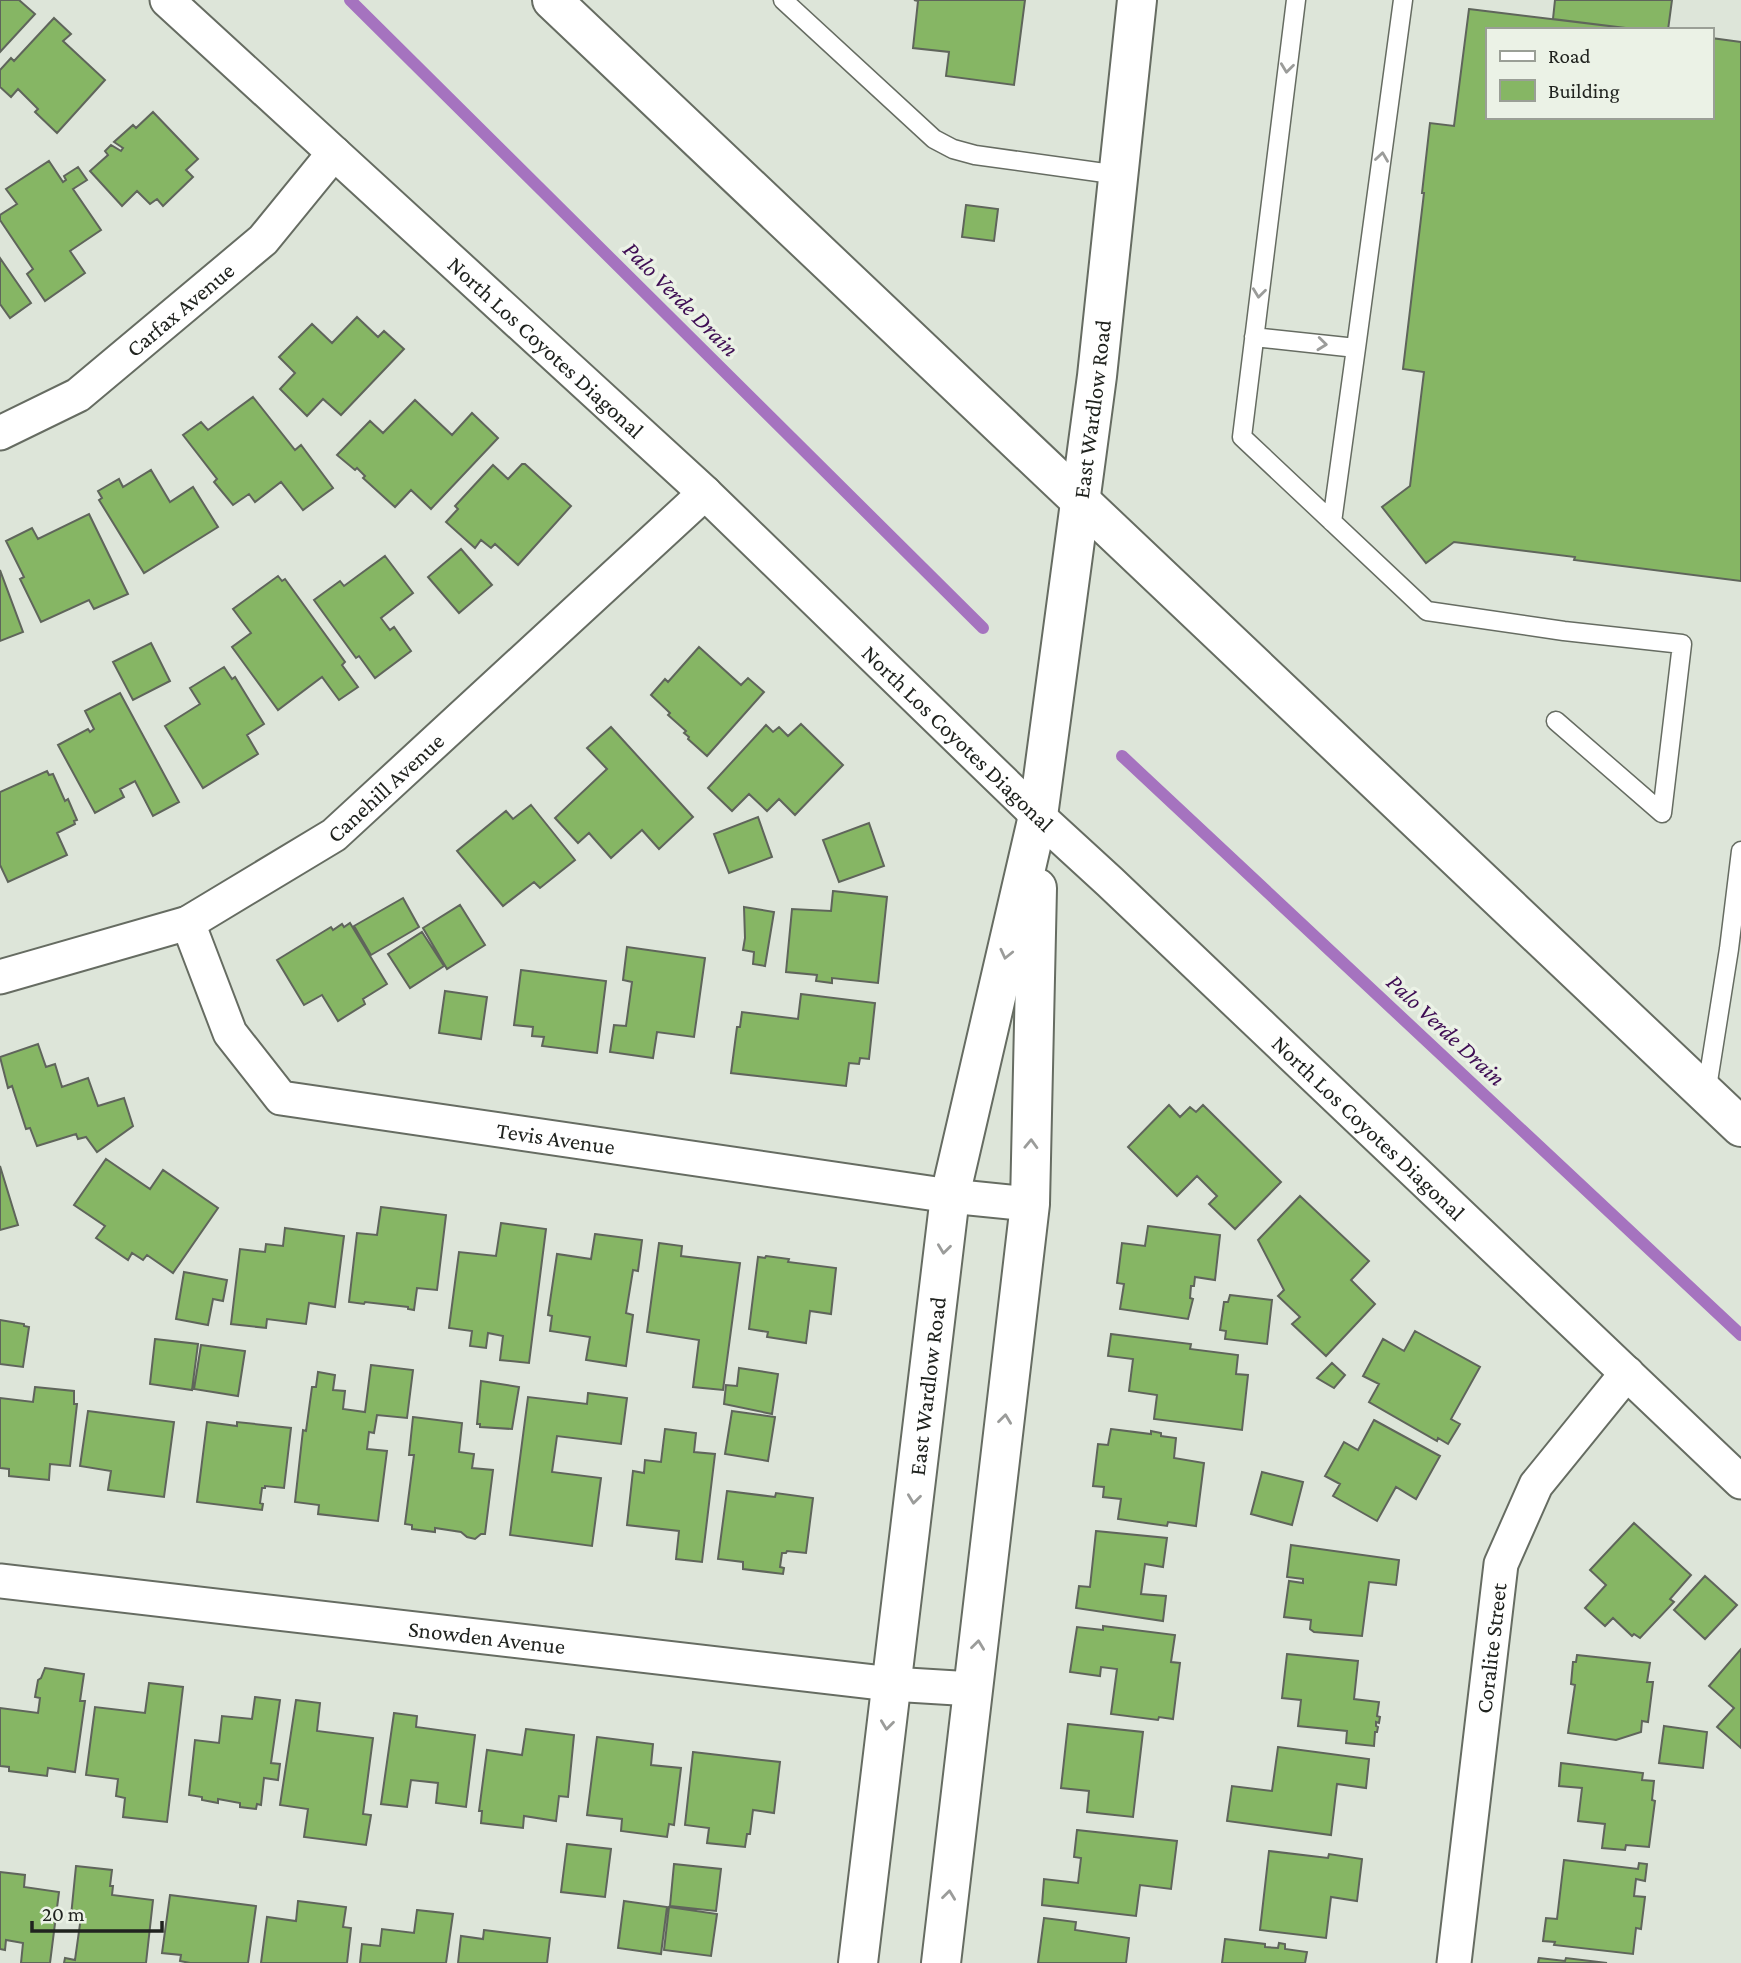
<svg xmlns="http://www.w3.org/2000/svg" width="1741" height="1963" viewBox="0 0 1741 1963" font-family="'Crimson Pro',serif">
	<style>
		.lines { fill: none; stroke-linecap: round; stroke-linejoin: round }
		.stream { stroke: #a573bf; stroke-width: 12 }
		.building { fill: #86b664; stroke: #5f655b; stroke-width: 2 }
		.lane-casing { stroke: #666c62; stroke-width: 21 }
		.street-casing { stroke: #666c62; stroke-width: 37 }
		.secondary-casing { stroke: #666c62; stroke-width: 42 }
		.lane { stroke: #fff; stroke-width: 18 }
		.street { stroke: #fff; stroke-width: 33 }
		.secondary { stroke: #fff; stroke-width: 38 }
		.oneway { stroke: #9b9c9a }
		.labels { text-anchor: middle; stroke-width: 7; stroke-linejoin: round; paint-order: stroke }
		.street-label { font-size: 23px; fill: #20231f; stroke: #ebf2e6 }
		.water-label { font-size: 24px; font-style: italic; fill: #3e0c53; stroke: #ebf2e6 }
	</style>
	<rect width="100%" height="100%" fill="#dde5d9"/>
	<g class="lines">
		<!-- stream -->
		<path class="stream" d="M350,0L983,628
			M1122,756L1741,1335"/>
	</g>
	<!-- building -->
	<path class="building" d="M0,0H19L35,14L0,52Z
		M914,0H1025L1014,85L946,76L949,52L913,48L918,1Z
		M1555,0H1672L1668,30H1642L1553,19Z
		M1469,9L1642,30H1487V117H1711V38L1741,42V581L1574,560L1575,557L1454,542L1426,563L1382,507L1410,486L1424,372L1403,369L1424,193H1422L1430,123L1454,126Z
		M54,18L71,34L63,41L105,80L57,133L35,112L38,109L18,89L11,97L0,87V70L11,58L14,61Z
		M153,112L198,159L186,170L193,177L163,206L157,199L150,204L137,191L122,206L90,171L108,155L105,151L111,145L121,151L123,148L114,142L133,125L136,128Z
		M49,161L63,182L66,180L64,176L78,167L87,180L73,189L101,230L70,251L85,273L45,301L27,274L33,269L0,220V215L17,204L6,189Z
		M966,205L998,209L994,241L962,237Z
		M0,258L31,303L10,318L0,304Z
		M357,317L378,337L384,331L404,349L341,415L323,399L307,416L280,389L295,373L279,357L312,324L332,343Z
		M253,397L295,450L301,445L333,488L303,510L281,482L255,502L249,494L233,505L214,482L217,479L183,435L201,422L208,430Z
		M415,400L452,435L472,413L498,438L431,509L411,490L395,507L363,478L365,476L357,468L355,470L337,455L370,421L383,433Z
		M522,464H525L571,506L518,565L495,544L491,548L481,540L475,548L446,522L458,509L455,506L493,465L508,479Z
		M151,470L170,502L193,487L218,527L144,573L99,500L102,498L98,491L119,479L123,487Z
		M89,514L128,594L94,609L89,600L41,622L20,579L24,577L6,541L32,528L38,539Z
		M461,549L492,585L459,613L428,577Z
		M385,556L413,593L381,618L390,630L394,627L411,651L375,678L359,656L356,658L314,600L340,581L344,586Z
		M0,570L23,632L0,641Z
		M278,576L282,581L285,579L345,662L342,665L358,687L339,700L322,677L278,710L232,647L251,633L233,609Z
		M151,643L170,681L133,700L113,662Z
		M699,647L741,685L748,678L764,692L707,756L688,739L689,737L684,733L686,731L668,715L670,713L651,695L665,679L668,682Z
		M224,667L232,679L235,677L264,724L247,735L258,754L203,788L165,726L200,704L190,688Z
		M120,693L179,802L153,816L135,781L120,789L124,797L95,813L58,745L88,729L90,732L94,729L85,711Z
		M801,724L843,765L795,815L779,799L767,811L749,794L732,811L708,788L766,725L773,732L779,727L788,736Z
		M611,727L693,817L659,849L642,830L611,858L589,833L578,843L555,818L607,769L587,748Z
		M47,771L49,775L53,774L65,801L68,799L77,820L74,821L75,824L57,833L67,855L8,882L0,865V792Z
		M531,805L575,860L540,888L534,882L503,906L457,851L506,811L513,819Z
		M758,817L772,857L729,873L714,834Z
		M869,823L884,866L839,882L823,840Z
		M833,891L887,897L878,983L832,978V983L816,981L817,975L786,972L792,909L831,911Z
		M403,898L419,927L371,955L354,926Z
		M460,905L485,945L447,969L423,928Z
		M744,907L774,912L765,966L753,964L754,952L743,950L745,938Z
		M350,923L387,984L363,999L365,1004L338,1021L322,995L304,1005L277,960L331,927L333,930L342,924L344,927Z
		M422,932L444,966L410,988L388,954Z
		M627,947L705,958L694,1037L657,1032L653,1058L610,1052L614,1025L626,1026L632,982L623,980Z
		M521,970L606,981L597,1053L542,1046L544,1037L532,1036L533,1027L514,1025Z
		M445,991L487,997L481,1039L439,1033Z
		M801,994L875,1003L869,1059L860,1058L859,1064L849,1063L846,1086L731,1073L737,1027H740L742,1012L798,1019Z
		M38,1044L46,1067L55,1064L62,1087L88,1078L98,1106L124,1098L133,1126L97,1152L86,1137L78,1139L76,1134L37,1146L30,1128L26,1129L12,1086L8,1088L0,1057Z
		M1169,1105L1180,1117L1190,1107L1196,1112L1203,1105L1281,1182L1235,1229L1209,1204L1217,1196L1197,1176L1177,1196L1128,1147Z
		M106,1159L150,1189L163,1170L218,1208L173,1273L147,1255L143,1260L132,1253L128,1260L96,1238L105,1226L74,1205Z
		M0,1166L18,1225L0,1230Z
		M1300,1196L1369,1261L1351,1280L1375,1304L1326,1356L1292,1324L1300,1317L1278,1296L1284,1290L1258,1240Z
		M381,1207L446,1215L437,1290L417,1288L414,1310L408,1309V1307L365,1302L364,1304L349,1302L357,1233L377,1235Z
		M501,1223L546,1229L529,1363L500,1360L503,1336L488,1333L486,1348L470,1346L472,1331L449,1328L459,1252L496,1256Z
		M1148,1226L1220,1235L1215,1280L1195,1277L1194,1286H1191L1190,1298L1193,1299L1188,1319L1120,1309L1124,1284L1117,1283L1122,1243L1145,1246Z
		M285,1228L344,1236L335,1307L309,1303L306,1324L267,1319L266,1328L231,1324L240,1249L265,1252L266,1244L283,1246Z
		M595,1234L642,1240L638,1271L633,1270L626,1313L633,1315L626,1366L586,1360L590,1337L550,1331L552,1316L548,1315L557,1254L591,1259Z
		M659,1243L682,1246L681,1256L740,1263L723,1390L693,1387L699,1340L647,1332Z
		M766,1256L789,1259L788,1262L836,1268L831,1314L810,1311L806,1343L767,1337L768,1332L749,1329L758,1257L765,1258Z
		M184,1272L227,1280L223,1301L213,1299L208,1325L176,1319Z
		M1230,1295L1272,1300L1267,1344L1225,1339L1226,1331L1220,1330L1224,1302H1228Z
		M0,1320L24,1324V1326L29,1327L23,1367L0,1364Z
		M1415,1331L1480,1367L1451,1419L1460,1424L1448,1444L1438,1438L1437,1441L1369,1402L1379,1384L1363,1376L1383,1339L1404,1351Z
		M1111,1334L1191,1344L1190,1349L1238,1355L1236,1374L1248,1375L1242,1430L1154,1419L1157,1395L1129,1391L1133,1359L1108,1356Z
		M155,1339L198,1344L192,1390L150,1384Z
		M201,1345L245,1351L238,1396L194,1389Z
		M1332,1363L1345,1375L1334,1388L1317,1378Z
		M371,1365L413,1370L407,1418L377,1415L374,1433L369,1432L367,1449L387,1451L378,1521L318,1514L319,1505L295,1502L303,1430L306,1431L312,1387H316L318,1372L335,1375L333,1390L345,1391L343,1409L365,1412Z
		M739,1368L778,1374L772,1414L724,1404L726,1385L737,1386Z
		M481,1381L519,1387L512,1429L480,1427V1424H477Z
		M35,1387L74,1391V1404H77L70,1466L50,1464L49,1480L9,1476V1469L0,1468V1398L33,1402Z
		M588,1393L627,1398L621,1444L557,1436L552,1472L601,1478L592,1546L510,1535L528,1397L587,1404Z
		M88,1411L174,1422L164,1497L108,1490L111,1471L80,1466Z
		M732,1411L775,1417L768,1461L725,1454Z
		M413,1417L462,1423L459,1452L474,1454L472,1468L493,1470L485,1534H481L475,1539L467,1537L461,1532L435,1528V1532L412,1529V1525L405,1524L414,1455H409Z
		M1374,1420L1440,1456L1416,1499L1396,1487L1377,1521L1333,1496L1340,1484L1325,1476L1344,1442L1358,1450Z
		M207,1422L237,1426V1422L291,1428L284,1488L265,1486V1488H262L260,1503L263,1504L262,1510L197,1502Z
		M665,1429L696,1433L694,1452L715,1454L702,1562L676,1559L679,1531L627,1525L633,1471L644,1473L645,1460L661,1462Z
		M1111,1429L1151,1434V1431L1161,1433V1436L1176,1438L1174,1458L1204,1463L1196,1526L1168,1522L1167,1526L1118,1519L1121,1499L1103,1497L1104,1487L1093,1486L1098,1444L1108,1445Z
		M1262,1472L1303,1482L1292,1525L1251,1514Z
		M727,1491L775,1497L776,1493L813,1498L806,1553L787,1551L786,1553H782L780,1567L784,1568L783,1574L743,1569V1562L718,1559Z
		M1634,1523L1691,1575L1670,1599L1674,1602L1640,1638L1634,1634L1632,1636L1613,1618L1605,1626L1585,1608L1606,1585L1590,1570Z
		M1096,1531L1167,1538L1163,1567L1145,1564L1141,1594L1166,1596L1163,1621L1076,1608L1079,1586L1090,1587Z
		M1291,1545L1399,1560L1396,1585L1369,1582L1362,1636L1314,1632L1310,1629L1311,1620L1284,1617L1289,1581L1303,1583V1579L1287,1577Z
		M1705,1576L1737,1605L1705,1639L1674,1610Z
		M1103,1626L1175,1635L1171,1662L1180,1663L1173,1719L1159,1717L1158,1720L1111,1714L1117,1669L1101,1667L1100,1676L1070,1672L1077,1627L1103,1630Z
		M1741,1649V1748L1717,1727L1734,1708L1709,1686Z
		M1287,1654L1358,1661L1354,1699L1379,1702L1377,1716L1380,1717L1379,1723L1376,1722V1726L1378,1727L1377,1732H1375L1374,1746L1346,1743L1347,1731L1298,1726L1301,1700L1282,1698Z
		M1577,1655L1650,1663L1647,1682H1653L1648,1722L1642,1721L1641,1732L1616,1740L1568,1733L1575,1685L1571,1684L1573,1662H1576Z
		M45,1668L84,1674L80,1701H85L75,1772L48,1768L47,1776L9,1771V1767L0,1766V1708L38,1713L40,1698L35,1697L38,1680L41,1678Z
		M149,1683L183,1687L167,1822L123,1817L125,1798L116,1796L118,1779L86,1775L95,1707L145,1713Z
		M255,1697L280,1700L271,1763L280,1764L278,1780L264,1778L261,1805L257,1804L256,1809L240,1807V1803L218,1799V1803L202,1800V1797L189,1795L195,1740L219,1743L222,1716L252,1719Z
		M296,1700L320,1703L317,1731L373,1738L363,1814L371,1815L366,1845L304,1837L308,1809L280,1805Z
		M394,1713L417,1716L416,1727L475,1735L466,1807L436,1803L438,1783L411,1780L407,1807L381,1804Z
		M1068,1724L1143,1732L1133,1817L1087,1812L1089,1791L1061,1788Z
		M1664,1726L1707,1732L1703,1768L1659,1763Z
		M526,1729L574,1735L568,1797L559,1796L556,1821L524,1816L523,1828L481,1823L482,1811H479L487,1750L522,1755Z
		M597,1737L653,1744L651,1765L681,1768L674,1825L669,1824L667,1837L621,1831L622,1819L587,1815Z
		M1278,1747L1369,1759L1366,1788L1337,1784L1331,1835L1227,1821L1232,1786L1272,1791Z
		M693,1752L780,1762L774,1813L753,1810L750,1834H747L745,1847L707,1843L709,1828L685,1825Z
		M1561,1763L1643,1773L1642,1780L1654,1781L1652,1800L1655,1801L1649,1847L1626,1845L1625,1850L1602,1848L1605,1824L1578,1821L1582,1788L1559,1786Z
		M1077,1830L1177,1841L1171,1889L1140,1885L1136,1916L1042,1905L1044,1879L1078,1883L1081,1858L1074,1857Z
		M567,1844L611,1849L605,1897L561,1892Z
		M1269,1851L1328,1858L1329,1854L1362,1859L1357,1901L1331,1897L1326,1938L1260,1930Z
		M1564,1860L1638,1869L1639,1863L1647,1864L1645,1881L1636,1879L1634,1896L1645,1897L1641,1929L1636,1928L1633,1954L1554,1945L1555,1942L1543,1941L1546,1918L1557,1919Z
		M674,1864L721,1869L716,1911L670,1906Z
		M76,1866L112,1870L110,1886H113L112,1895L153,1900L146,1963H64L65,1958L75,1960L81,1917L71,1916Z
		M0,1872L25,1875L24,1887L59,1892L50,1963H21L23,1943L6,1940L5,1950L0,1949Z
		M170,1895L256,1906L248,1963H190L180,1961L181,1955L162,1953Z
		M298,1901L346,1907L343,1927L351,1928L347,1963H261L267,1917L296,1921Z
		M624,1901L667,1907L661,1954L618,1948Z
		M669,1907L717,1914L711,1956L664,1950Z
		M417,1910L453,1914L446,1963H360L362,1944L380,1946L382,1929L414,1933Z
		M1044,1918L1076,1922L1075,1930L1129,1938L1126,1963H1038Z
		M484,1930L550,1938L547,1963H458L461,1936L483,1939Z
		M1225,1939L1265,1944V1947L1278,1948L1279,1943L1285,1944V1949L1307,1952L1305,1963H1222Z
		M1539,1958L1565,1961L1566,1958L1607,1963H1538Z"/>
	<g class="lines">
		<defs>
			<path id="lane" d="M783,0L934,139L953,149L975,155L1119,175
				M1296,0L1242,437L1427,611L1564,631L1682,644L1662,813
				M1254,337L1356,348L1403,0
				M1332,522L1356,348
				M1556,721L1662,813
				M1706,1094L1729,949L1741,851"/>
			<g id="street">
				<path id="s1" d="M167,0L705,493L1038,816L1110,882L1741,1482"/>
				<path id="s2" d="M0,433L78,395L263,240L334,153"/>
				<path id="s3" d="M188,923L230,1033L281,1098L950,1196L1030,1204"/>
				<path id="s4" d="M0,977L188,923L334,835L705,493"/>
				<path id="s5" d="M0,1581L891,1684L973,1689"/>
				<path id="s6" d="M1454,1963L1501,1564L1536,1485L1627,1373"/>
			</g>
			<g id="secondary">
				<path d="M552,0L1741,1127"/>
				<path id="s7" d="M858,1963L950,1196L1038,816L1097,376L1137,0"/>
				<path d="M941,1963L1030,1204L1037,888"/>
			</g>
		</defs>
		<!-- lane casing -->
		<use href="#lane" class="lane-casing"/>
		<!-- street casing -->
		<use href="#street" class="street-casing"/>
		<!-- secondary casing -->
		<use href="#secondary" class="secondary-casing"/>
		<!-- lane -->
		<use href="#lane" class="lane"/>
		<!-- street -->
		<use href="#street" class="street"/>
		<!-- secondary -->
		<use href="#secondary" class="secondary"/>
	</g>
	<!-- one-way arrows -->
	<defs><path id="oneway-chevron" d="M-2-3.5L2.5 0L-2 3.5" fill="none" stroke-width="1.6" stroke-linecap="round" stroke-linejoin="round" transform="scale(1.75)"/></defs>
	<g class="oneway">
		<use href="#oneway-chevron" transform="translate(1287 68) rotate(97)"/>
		<use href="#oneway-chevron" transform="translate(1382 157) rotate(-82)"/>
		<use href="#oneway-chevron" transform="translate(1259 293) rotate(97)"/>
		<use href="#oneway-chevron" transform="translate(1322 344) rotate(6)"/>
		<use href="#oneway-chevron" transform="translate(1006 954) rotate(103)"/>
		<use href="#oneway-chevron" transform="translate(1031 1144) rotate(-88)"/>
		<use href="#oneway-chevron" transform="translate(944 1249) rotate(97)"/>
		<use href="#oneway-chevron" transform="translate(1005 1419) rotate(-83)"/>
		<use href="#oneway-chevron" transform="translate(914 1499) rotate(97)"/>
		<use href="#oneway-chevron" transform="translate(978 1645) rotate(-83)"/>
		<use href="#oneway-chevron" transform="translate(887 1725) rotate(97)"/>
		<use href="#oneway-chevron" transform="translate(949 1895) rotate(-83)"/>
	</g>
	<g class="labels">
		<!-- street labels -->
		<g class="street-label">
			<text dy="8" stroke="none"><textPath href="#s2" startOffset="220">Carfax Avenue</textPath></text>
			<text dy="8" stroke="none"><textPath href="#s1" startOffset="514">North Los Coyotes Diagonal</textPath></text>
			<text dy="8" stroke="none"><textPath href="#s7" startOffset="1573">East Wardlow Road</textPath></text>
			<text dy="8" stroke="none"><textPath href="#s1" startOffset="1082">North Los Coyotes Diagonal</textPath></text>
			<text dy="8" stroke="none"><textPath href="#s4" startOffset="436">Canehill Avenue</textPath></text>
			<text dy="8" stroke="none"><textPath href="#s1" startOffset="1648">North Los Coyotes Diagonal</textPath></text>
			<text dy="8" stroke="none"><textPath href="#s3" startOffset="478">Tevis Avenue</textPath></text>
			<text dy="8" stroke="none"><textPath href="#s7" startOffset="581">East Wardlow Road</textPath></text>
			<text dy="8" stroke="none"><textPath href="#s5" startOffset="490">Snowden Avenue</textPath></text>
			<text dy="8" stroke="none"><textPath href="#s6" startOffset="317">Coralite Street</textPath></text>
		</g>
		<!-- water labels -->
		<g class="water-label">
			<text transform="translate(681 299) rotate(45)" y="8">Palo Verde Drain</text>
			<text transform="translate(1446 1030) rotate(43)" y="8">Palo Verde Drain</text>
		</g>
	</g>
	<!-- legend -->
	<rect x="1486" y="28" width="228" height="91" fill="#ebf2e6" stroke="#9a9f96" stroke-width="2"/>
	<rect x="1500" y="51" width="35" height="10" fill="#ffffff" stroke="#9a9f96" stroke-width="2"/>
	<text x="1548" y="63" font-size="21" fill="#20231f">Road</text>
	<rect x="1500" y="80" width="35" height="21" fill="#86b664" stroke="#9a9f96" stroke-width="2"/>
	<text x="1548" y="98" font-size="21" fill="#20231f">Building</text>
	<!-- scale -->
	<path d="M32 1921v10h130v-10" fill="none" stroke="#20231f" stroke-width="3.5"/>
	<text x="42" y="1921" font-size="21" fill="#20231f" stroke="#ebf2e6" stroke-width="5" paint-order="stroke">20 m</text>
</svg>
